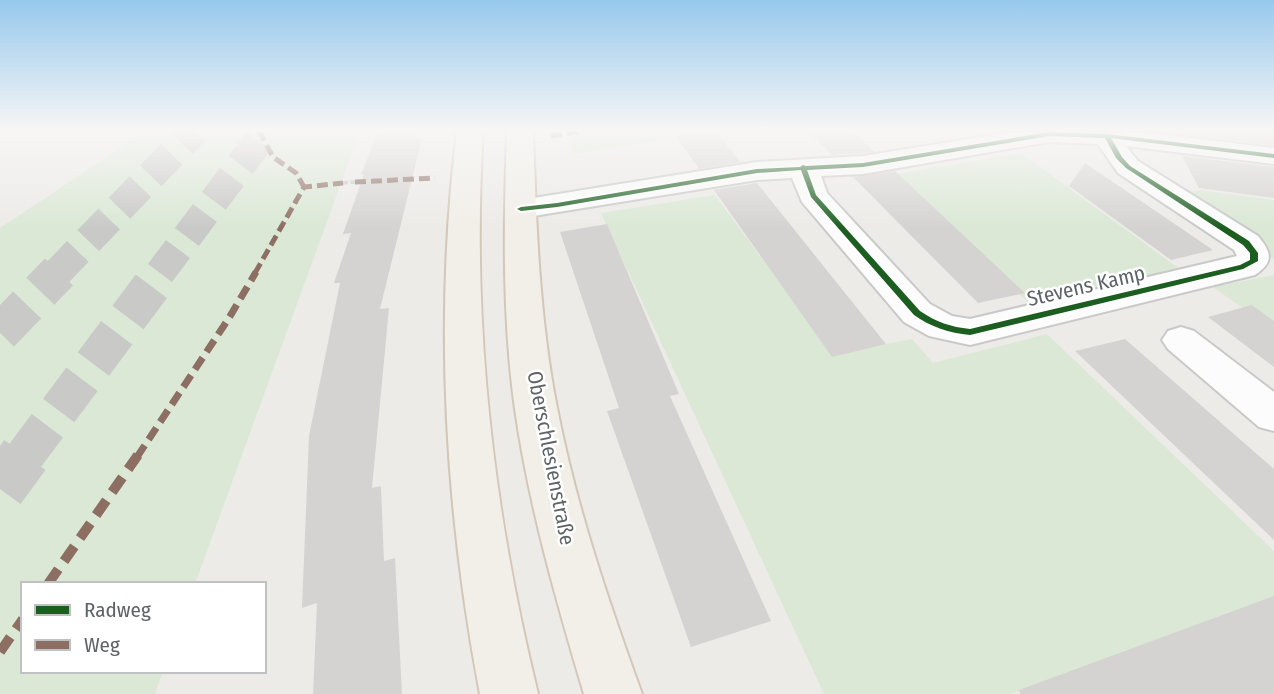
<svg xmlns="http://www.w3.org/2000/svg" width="1274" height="694" viewBox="0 0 1274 694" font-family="'Fira Sans Condensed',sans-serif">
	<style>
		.green { fill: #dae8d5 }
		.building { fill: #d5d3d2 }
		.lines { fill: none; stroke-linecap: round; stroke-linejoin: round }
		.highway-tunnel-far2 { stroke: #c9c9c8; stroke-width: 30; stroke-dasharray: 30 15; stroke-linecap: butt }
		.highway-tunnel-far1 { stroke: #c9c9c8; stroke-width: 39; stroke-dasharray: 39 19; stroke-linecap: butt }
		.highway-tunnel { stroke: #c9c9c8; stroke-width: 51; stroke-dasharray: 51 25; stroke-linecap: butt }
		.minor-casing { stroke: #c9c9c9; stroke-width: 4 }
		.major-casing { stroke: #d4c7b8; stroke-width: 4 }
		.path { stroke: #c7cbc8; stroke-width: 3.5; stroke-dasharray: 5 2.5; stroke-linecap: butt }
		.minor { fill: #fcfcfc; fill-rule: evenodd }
		.major { fill: #f2efe9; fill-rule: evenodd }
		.quiet-far2 { stroke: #8d6e63; stroke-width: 5; stroke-dasharray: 11 5; stroke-linecap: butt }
		.quiet-far1 { stroke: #8d6e63; stroke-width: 7; stroke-dasharray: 14 7; stroke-linecap: butt }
		.quiet { stroke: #8d6e63; stroke-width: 10; stroke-dasharray: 18 10; stroke-linecap: butt }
		.cycleway-casing { stroke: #fff; stroke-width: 4 }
		.cycleway { fill: #1b5e20; fill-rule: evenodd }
		.labels { text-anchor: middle; stroke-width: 5; stroke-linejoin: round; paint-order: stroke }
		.street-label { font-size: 21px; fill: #5e6366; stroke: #fff }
	</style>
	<rect width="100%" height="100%" fill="#edebe8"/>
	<!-- green -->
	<path class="green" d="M146,131H360L195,584H23V671H163L155,694H0V228Z
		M567,131H716L573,154Z
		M1021,153L1181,270L1030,304L896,174Z
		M1201,190L1274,200V259L1178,193Z
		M715,195L832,354L912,339L933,363L1047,334L1274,551V618L1271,615L1010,694H824L601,213Z
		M1274,275V330L1213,287Z"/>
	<!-- building -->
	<path class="building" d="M378,131H418L415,139L422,138L380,309L389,308L372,488L381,486L384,561L395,558L402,694H313L317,603L302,608L309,436L340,283H334L351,233L343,234L364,174L361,175Z
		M716,131L740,162L699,169L676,136Z
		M808,131H853L874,152L832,155Z
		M1170,131H1274V145L1171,133Z
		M1182,156L1274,167V198L1199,188Z
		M1085,163L1213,250L1171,260L1069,186Z
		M895,171L1025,293L978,303L853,177Z
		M757,183L845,293L886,344L832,357L714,190Z
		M607,224L679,394L670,396L771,621L691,647L607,411L619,408L560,232Z
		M1252,305L1274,321V367L1208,317Z
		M1125,339L1274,469V540L1075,351Z
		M1274,596V694H1020L1019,690Z"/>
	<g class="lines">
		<!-- highway-tunnel-far2 -->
		<path class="highway-tunnel-far2" d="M57,273L194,131
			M160,273L266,131"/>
		<!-- highway-tunnel-far1 -->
		<path class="highway-tunnel-far1" d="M0,333L59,272
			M24,457L162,272"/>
		<!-- highway-tunnel -->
		<path class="highway-tunnel" d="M0,489L25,455"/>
		<defs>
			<path id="minor" d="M1018,131H1134L1274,148V164L1126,146L1138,161L1258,236C1272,253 1274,262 1255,275L970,345L929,336L904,322L802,202L792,178L757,180L521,218L510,216L506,209L510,202L521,200L757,162L863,156ZM1049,142L1098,144L1118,173L1234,250L1237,256L970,319L952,316L930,304L827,193L821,176L863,174Z
				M1181,327L1194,331L1274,392V431L1259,427L1168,349L1162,340L1168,331Z"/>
			<path id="major" d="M457,131H483C471,319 493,511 538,694H480C445,510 434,318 457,131Z
				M507,131H533C536,224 539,317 557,408C576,506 608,600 642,694H584C556,600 529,506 515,409C502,317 504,224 507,131Z"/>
		</defs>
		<!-- minor casing -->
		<use href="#minor" class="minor-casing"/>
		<!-- major casing -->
		<use href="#major" class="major-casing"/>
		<!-- path -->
		<path class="path" d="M343,183L355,182"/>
		<!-- minor -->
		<use href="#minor" class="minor"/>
		<!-- major -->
		<use href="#major" class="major"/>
		<!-- quiet-far2 -->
		<path class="quiet-far2" d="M259,131L273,157L296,173L304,187
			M551,136L583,131
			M355,182L435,178
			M255,273L304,187L343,183"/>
		<!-- quiet-far1 -->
		<path class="quiet-far1" d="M137,457L229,318L256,272"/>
		<!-- quiet -->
		<path class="quiet" d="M48,584L138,455
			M0,652L23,619"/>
		<defs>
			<path id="cycleway" d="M1049,132L1107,134L1274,154V158L1111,138L1122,157L1130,166L1249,241L1258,253V261L1243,269L970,335C949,333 931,327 914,315L811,197L801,170L757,173L557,207L521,211L517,209L521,207L557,203L757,169L800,167L803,165L806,166L863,163ZM1049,136L1105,138L1116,158L1126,168L1243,245L1250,253V260L1240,265L970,329C951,327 936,322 920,311L816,195L807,170L863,167Z"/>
		</defs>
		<!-- cycleway casing -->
		<use href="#cycleway" class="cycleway-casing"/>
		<!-- cycleway -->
		<use href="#cycleway" class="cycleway"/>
	</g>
	<!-- sky -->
	<linearGradient id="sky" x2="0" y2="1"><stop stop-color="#97c9ed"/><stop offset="0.57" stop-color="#f7f6f5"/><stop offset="1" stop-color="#f7f6f5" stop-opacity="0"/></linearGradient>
	<rect width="1274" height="228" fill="url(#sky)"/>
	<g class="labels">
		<!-- street labels -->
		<g class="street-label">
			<text transform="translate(1086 286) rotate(-13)" y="7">Stevens Kamp</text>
			<text transform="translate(551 458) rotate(79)" y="7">Oberschlesienstraße</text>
		</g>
	</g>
	<!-- legend -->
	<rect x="21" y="582" width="245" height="91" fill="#ffffff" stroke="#bfc1c2" stroke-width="2"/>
	<rect x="35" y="605" width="35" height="10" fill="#1b5e20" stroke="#bfc1c2" stroke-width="2"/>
	<text x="84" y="617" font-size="21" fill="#5e6366">Radweg</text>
	<rect x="35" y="640" width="35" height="10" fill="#8d6e63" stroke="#bfc1c2" stroke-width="2"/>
	<text x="84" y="652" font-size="21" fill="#5e6366">Weg</text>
</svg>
